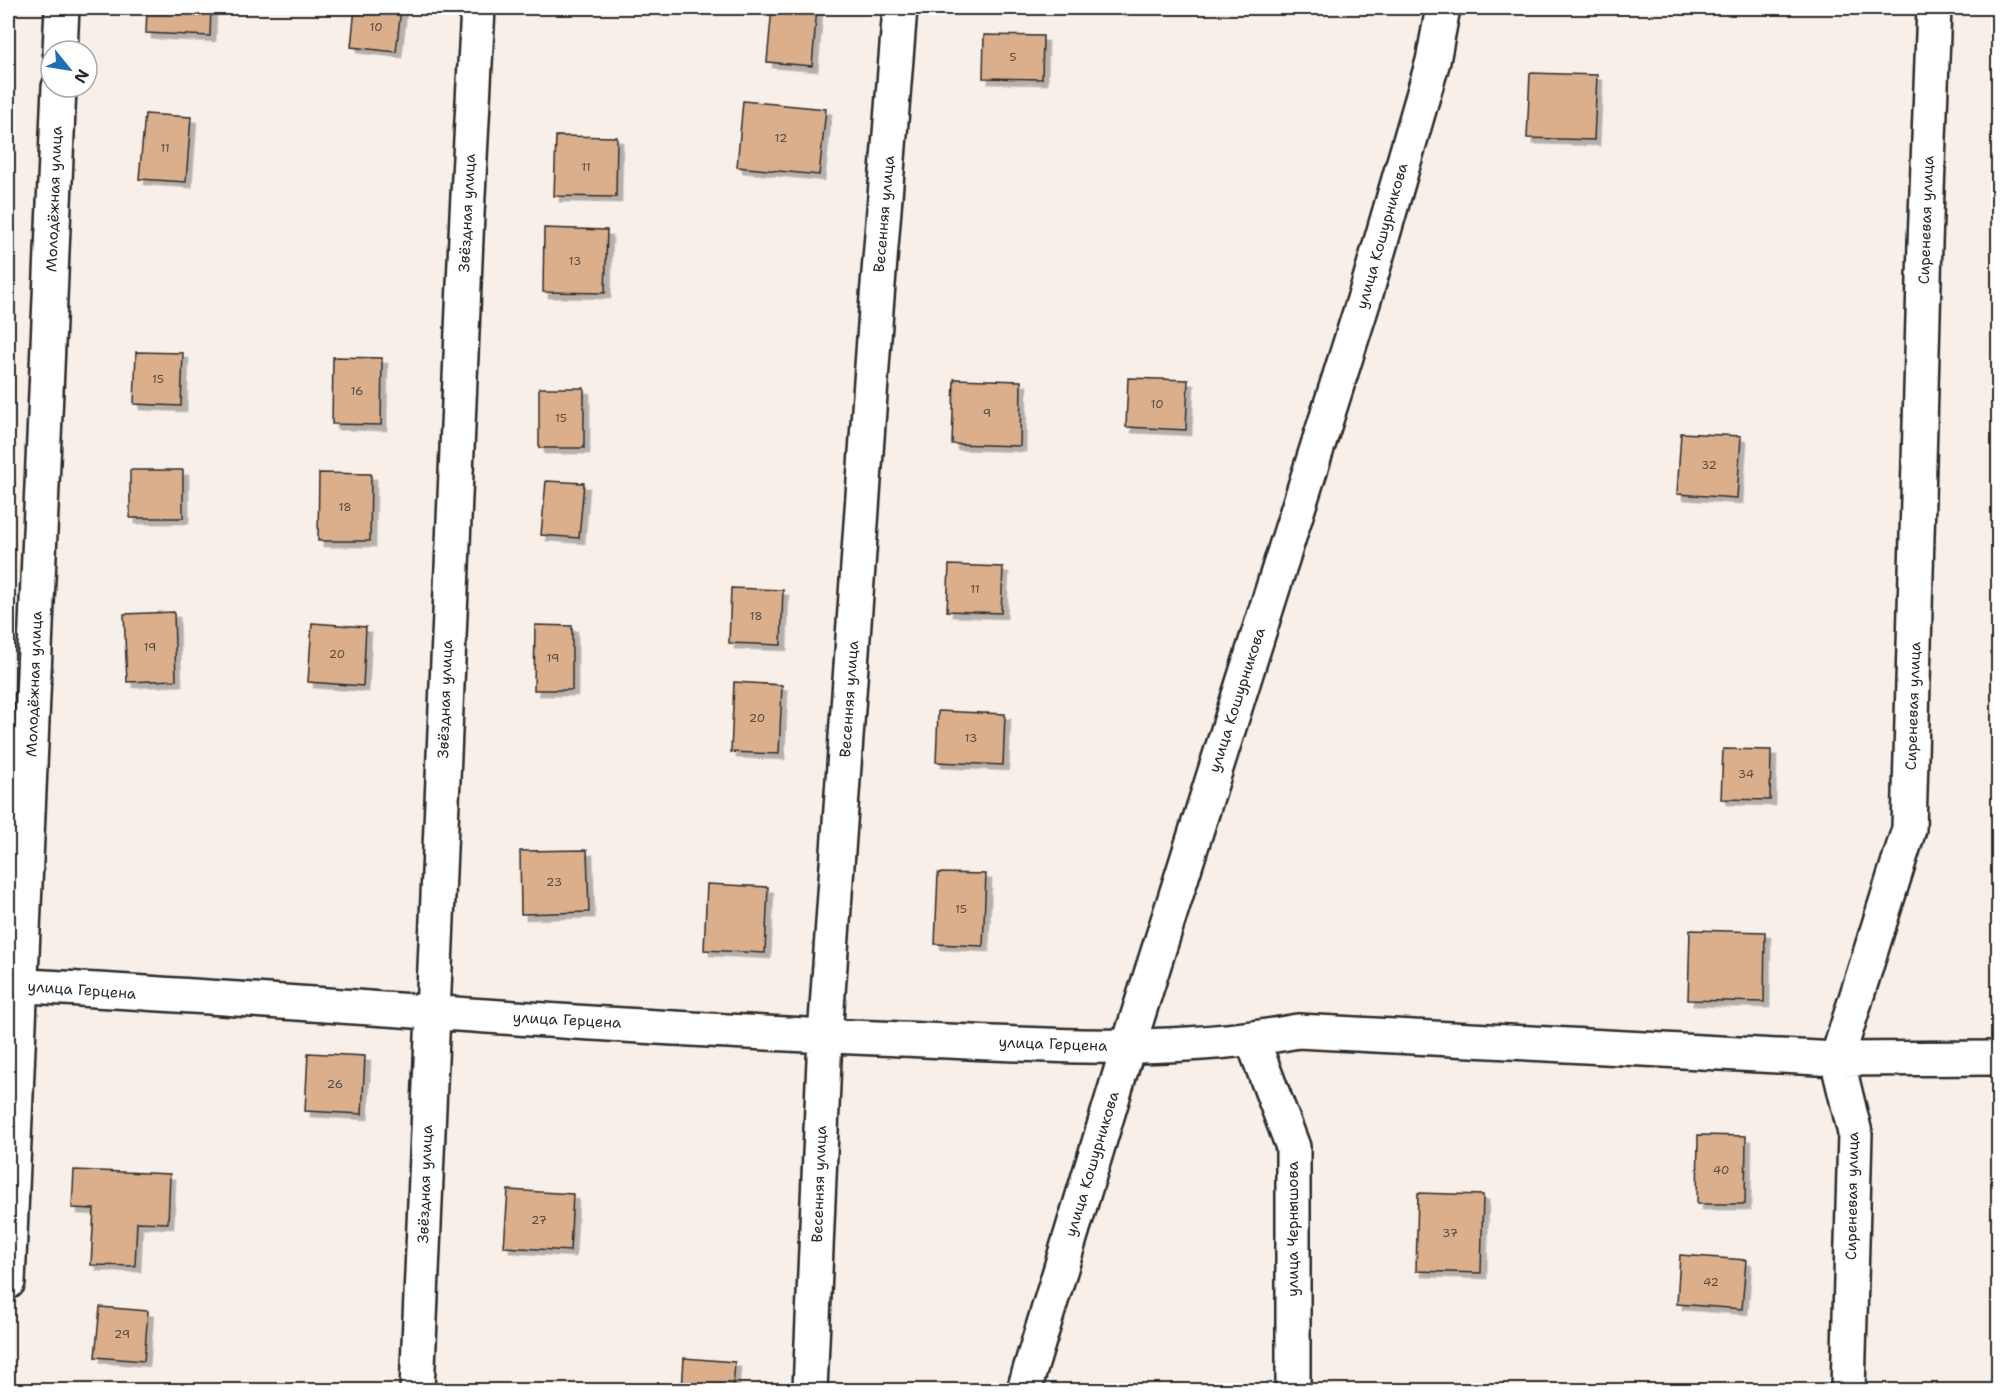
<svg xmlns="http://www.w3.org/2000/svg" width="2006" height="1398" viewBox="0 0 2006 1398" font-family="'Shantell Sans',sans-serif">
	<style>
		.building { fill: #dbaf8c; stroke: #2b2b2b; stroke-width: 1.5; filter: url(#shadow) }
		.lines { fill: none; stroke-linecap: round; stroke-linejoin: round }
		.street-casing { stroke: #2b2b2b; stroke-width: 38 }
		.secondary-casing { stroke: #2b2b2b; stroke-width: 38 }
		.street { stroke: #fff; stroke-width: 33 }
		.secondary { stroke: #fff; stroke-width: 33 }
		.labels { text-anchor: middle; stroke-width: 4.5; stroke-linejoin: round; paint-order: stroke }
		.number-label { font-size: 12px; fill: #574c43 }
		.street-label { font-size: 15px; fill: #2b2b2b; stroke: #fff }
	</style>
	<defs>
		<filter id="shadow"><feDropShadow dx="5.5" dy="5.5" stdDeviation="0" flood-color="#0004"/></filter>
	</defs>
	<rect width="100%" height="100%" fill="#f8efe8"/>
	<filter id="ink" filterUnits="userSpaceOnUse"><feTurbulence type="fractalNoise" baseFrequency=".0167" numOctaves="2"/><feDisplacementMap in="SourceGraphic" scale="12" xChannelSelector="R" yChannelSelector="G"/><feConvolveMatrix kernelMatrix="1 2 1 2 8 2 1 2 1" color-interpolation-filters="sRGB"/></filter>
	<g filter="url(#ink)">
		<!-- building -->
		<path class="building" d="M147,8H211L210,36L146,33Z
			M355,8H401L396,52L351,47Z
			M772,8H817L812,66L767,62Z
			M984,35L1043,36L1042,79L983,78Z
			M1530,73L1597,75L1594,140L1527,138Z
			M743,101L826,109L819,175L737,167Z
			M145,114L191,117L186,182L139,179Z
			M556,136L617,137L616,197L554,196Z
			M544,228L607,230L605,293L543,292Z
			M136,352L183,353L181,406L134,404Z
			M333,357L382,358L381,425L332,424Z
			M1128,378L1188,380L1186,430L1126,427Z
			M954,379L1021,381L1020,446L952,444Z
			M539,388H584V448H539Z
			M1681,433L1741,436L1737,498L1677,494Z
			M130,470H183V518H130Z
			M319,473L371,474L370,541H318Z
			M546,481L584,483L579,538L541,535Z
			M949,565L1003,567L1001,613L947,611Z
			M731,588L783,590L781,645L729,643Z
			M174,612L176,680L127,682L124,614Z
			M312,623L366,627L363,686L308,682Z
			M535,625L572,626V690H534Z
			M734,682L782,685L779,754L731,752Z
			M938,711L1005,714L1003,765L936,762Z
			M1723,749L1771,750L1770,800L1721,799Z
			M587,850L589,912L521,914L520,851Z
			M938,873L986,874L983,946L935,944Z
			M707,884L768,887L765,953L704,950Z
			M1690,930L1765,932L1764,1002L1688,1000Z
			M308,1053L365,1056L362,1114L305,1111Z
			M1698,1135L1746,1136L1745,1204H1697Z
			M74,1170L170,1174L168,1223L137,1222L135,1266L91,1265L94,1209L72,1208Z
			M508,1190L573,1194L570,1251L504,1247Z
			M1418,1193L1483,1195L1481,1273L1416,1271Z
			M1680,1255L1746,1260L1742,1309L1677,1304Z
			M100,1307L148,1311L144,1361L95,1357Z
			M684,1358L735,1362L733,1390H682Z
			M1994,1375H1998V1390H1994Z"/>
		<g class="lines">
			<defs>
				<path id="street" d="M60,51L62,8
					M8,985C297,1000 587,1027 877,1038C1017,1043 1160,1057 1298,1031L1837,1059L1998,1058
					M1252,1039L1293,1147V1390
					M8,1282L59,87
					M417,1390L467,214L478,8
					M810,1390L825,1036L876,310L900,8
					M1848,1390L1855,1133L1837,1059L1909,829L1925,243L1934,8"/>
				<path id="secondary" d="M1024,1390L1128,1047L1367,290L1433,61L1443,8"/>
			</defs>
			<!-- street casing -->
			<use href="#street" class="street-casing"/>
			<!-- secondary casing -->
			<use href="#secondary" class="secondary-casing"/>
			<!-- street -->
			<use href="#street" class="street"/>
			<!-- secondary -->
			<use href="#secondary" class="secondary"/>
		</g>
	</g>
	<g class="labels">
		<!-- number labels -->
		<g class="number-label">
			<text x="376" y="31">10</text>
			<text x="1013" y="61">5</text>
			<text x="781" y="142">12</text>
			<text x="165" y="152">11</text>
			<text x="586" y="171">11</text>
			<text x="575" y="265">13</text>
			<text x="158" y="383">15</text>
			<text x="357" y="395">16</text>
			<text x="1157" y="408">10</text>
			<text x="987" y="417">9</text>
			<text x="561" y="422">15</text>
			<text x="1709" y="469">32</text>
			<text x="345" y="511">18</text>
			<text x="975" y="593">11</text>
			<text x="756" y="620">18</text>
			<text x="150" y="651">19</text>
			<text x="337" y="658">20</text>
			<text x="553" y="662">19</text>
			<text x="757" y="722">20</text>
			<text x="971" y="742">13</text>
			<text x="1746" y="778">34</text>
			<text x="554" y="886">23</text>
			<text x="961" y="913">15</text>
			<text x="335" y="1088">26</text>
			<text x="1721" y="1174">40</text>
			<text x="539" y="1224">27</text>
			<text x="1450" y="1237">37</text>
			<text x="1711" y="1286">42</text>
			<text x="122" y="1338">29</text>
		</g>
		<!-- street labels -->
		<g class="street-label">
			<text transform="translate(54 199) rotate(-88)" y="5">Молодёжная улица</text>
			<text transform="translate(467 213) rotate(-87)" y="5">Звёздная улица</text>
			<text transform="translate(884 214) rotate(-85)" y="5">Весенняя улица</text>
			<text transform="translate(1926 220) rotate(-88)" y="5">Сиреневая улица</text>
			<text transform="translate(1382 236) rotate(-74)" y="5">улица Кошурникова</text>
			<text transform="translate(34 684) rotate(-88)" y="5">Молодёжная улица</text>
			<text transform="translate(445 699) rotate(-88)" y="5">Звёздная улица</text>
			<text transform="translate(849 699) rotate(-86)" y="5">Весенняя улица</text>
			<text transform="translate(1237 700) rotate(-72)" y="5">улица Кошурникова</text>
			<text transform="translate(1913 706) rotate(-88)" y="5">Сиреневая улица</text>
			<text transform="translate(82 990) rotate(4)" y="5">улица Герцена</text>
			<text transform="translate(567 1020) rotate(3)" y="5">улица Герцена</text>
			<text transform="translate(1053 1044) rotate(2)" y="5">улица Герцена</text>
			<text transform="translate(1092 1164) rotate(-73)" y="5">улица Кошурникова</text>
			<text transform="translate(425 1184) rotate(-88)" y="5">Звёздная улица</text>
			<text transform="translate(819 1184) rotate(-88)" y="5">Весенняя улица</text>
			<text transform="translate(1852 1196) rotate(-89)" y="5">Сиреневая улица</text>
			<text transform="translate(1293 1229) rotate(-90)" y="5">улица Чернышова</text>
		</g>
	</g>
	<!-- margin -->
	<rect width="2006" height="1398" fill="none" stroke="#fff" stroke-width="30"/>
	<rect x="15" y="15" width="1976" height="1368" fill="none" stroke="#2b2b2b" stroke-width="2" filter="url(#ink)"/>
	<!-- north arrow -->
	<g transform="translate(69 69) rotate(120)"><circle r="28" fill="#ffffff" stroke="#aaaaaa" stroke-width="1.5"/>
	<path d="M0-4.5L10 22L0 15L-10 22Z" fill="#1f6fb2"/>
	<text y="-9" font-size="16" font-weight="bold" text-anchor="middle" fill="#2b2b2b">N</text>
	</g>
</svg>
